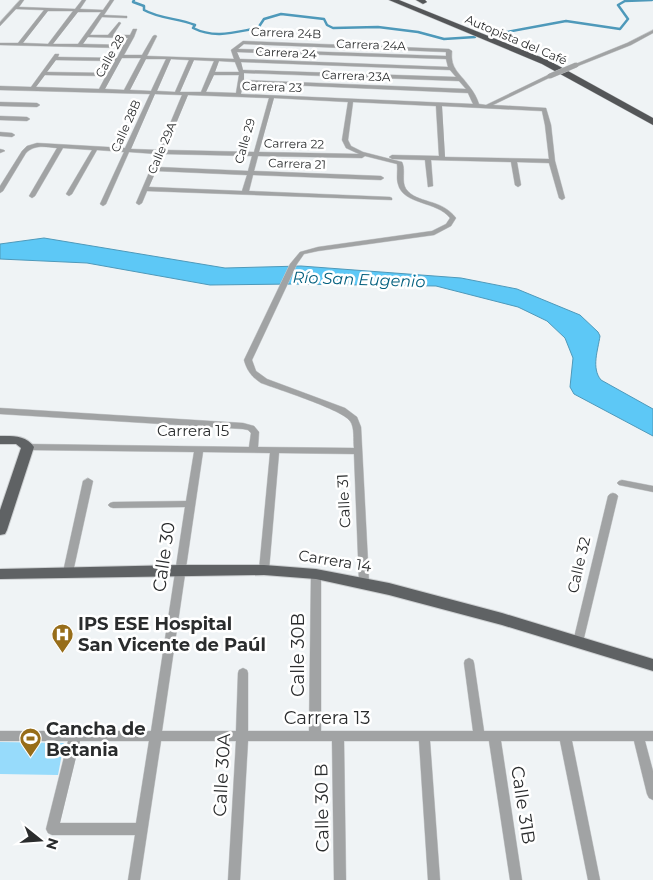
<svg xmlns="http://www.w3.org/2000/svg" width="653" height="880" viewBox="0 0 653 880" font-family="Montserrat,sans-serif">
	<style>
		.green { fill: #97dbfb }
		.water { fill: #5dc8f6; stroke: #4e99ba }
		.lines { fill: none; stroke-linecap: round; stroke-linejoin: round }
		.stream { stroke: #4e99ba; stroke-width: 2.5 }
		.minor-casing { stroke: #cccfd1; stroke-width: 1 }
		.primary-casing { stroke: #cccfd1; stroke-width: 2 }
		.trunk-casing { stroke: #cccfd1; stroke-width: 1 }
		.minor { fill: #a1a3a4; fill-rule: evenodd }
		.primary { fill: #5f6264; fill-rule: evenodd }
		.trunk { fill: #545658; fill-rule: evenodd }
		.minor-bridge-casing { stroke: #cccfd1; stroke-width: 5.5; stroke-linecap: butt }
		.minor-bridge { stroke: #a1a3a4; stroke-width: 5 }
		.labels { text-anchor: middle; stroke-width: 5; stroke-linejoin: round; paint-order: stroke }
		.far-street-label { font-size: 12px; fill: #2a2c2d; stroke: #fff }
		.street-label { font-size: 15px; fill: #2a2c2d; stroke: #fff }
		.water-label { font-size: 16px; font-style: italic; fill: #035f7e; stroke: #fff }
		.near-street-label { font-size: 18px; fill: #2a2c2d; stroke: #fff }
		.near-poi-label { font-size: 18px; font-weight: bold; fill: #2a2c2d; stroke: #fff; text-anchor: start }
	</style>
	<rect width="100%" height="100%" fill="#eff3f5"/>
	<!-- green -->
	<path class="green" d="M0,742L64,743L58,775L0,774Z"/>
	<!-- water -->
	<path class="water" d="M44,238L225,268L301,266L461,278L517,289L580,315L598,332L600,336C598,350 591,368 601,380L653,409V436L574,394L570,387L573,358L565,338L547,321L518,307L436,286L293,284L210,285L87,263L0,259V244Z"/>
	<g class="lines">
		<!-- stream -->
		<path class="stream" d="M134,0L133,2L144,6V10C160,19 178,18 195,25L193,28C215,39 235,32 258,28L264,19L281,14L324,19L327,25L333,28L378,27L418,32L444,39L475,37
			M496,34L566,21L620,29L628,19L618,5L625,1L652,0"/>
		<defs>
			<path id="minor" d="M20,0H24L19,7L75,9L82,0H86L80,9L103,10L110,0H114L104,15L125,16H127V18L102,17L90,35H108L119,22L121,23L113,35H130L133,29H137L134,37L124,55H142L153,36L155,35L157,36L147,56L234,59L231,50L243,41L449,49L452,51C450,69 460,73 469,86C474,92 477,98 479,104L486,105L548,75L553,76L493,105L546,108L551,125L555,161L565,198L562,200L559,198L549,163L517,162L521,185L518,187L515,185L511,162L431,160L433,186L428,187L425,160L392,159L389,157L392,155L439,156L436,106L353,102L348,140L351,146L363,152L402,162C406,170 401,181 406,189C417,204 441,198 456,218L451,226L434,235L318,251L304,254L297,264L252,360L256,371L267,379L345,408L357,417L361,427L369,582L368,585L364,586L360,585L359,582L354,454L279,453L269,570L268,573L264,574L260,573L259,570L270,453L203,452L162,731H236L238,673L239,670L243,668L247,670L248,673V731H309L311,574L312,571L316,570L320,571L321,574V731H473L464,663L465,660L469,658L473,660L474,663L484,731H653V741H645L653,771V800L649,798L647,794L634,741H572L600,880H588L560,741H501L522,880H510L489,741H430L440,880H428L419,741H344L346,880H334L332,741H248L240,880H228L236,741H161L140,880H128L135,835H52L48,833L46,829L68,741H0V731H151L185,507L113,508L110,507L108,505L110,503L113,502L186,501L194,452L28,450L24,447L28,444L249,447L251,433L248,430L243,429L0,414V408L243,423L254,426L259,432L258,447L354,448C353,440 355,428 350,421C343,410 277,389 261,383C252,377 247,371 244,360L290,264L300,252L318,247L432,231L446,224L450,218C437,201 403,205 398,184C396,178 398,171 397,164L365,156L362,158L258,156L254,171L381,176L384,178L381,180L253,175L249,191L390,197L392,198V200L147,191L142,203L139,205L136,203L157,154L129,152L106,204L103,206L100,204L124,152L97,150L72,194L69,196L66,194L92,150L63,148L35,196L32,198L29,196L57,148C46,147 35,144 26,153L3,191L0,193V186L22,151L27,146L37,143L125,148L150,94L0,90V86L31,87L55,54H59L58,57L117,58L122,48L0,45V43H18L44,10L16,9L0,26V22ZM48,11H73L48,44L23,43ZM78,12H101L78,44H53ZM88,37L128,38L124,45L83,44ZM244,44L446,52V56L238,49ZM237,52L446,59L448,67L240,59ZM122,58H141L124,90L105,89ZM146,59H166L151,91L130,90ZM171,59L189,60L175,92L157,91ZM56,60L115,61L108,73L47,72ZM194,60L214,61L201,92H180ZM219,61L235,62L239,72H215ZM241,62L450,70L456,77L243,70ZM244,73L459,81L466,89L244,80ZM45,75L106,76L99,89L36,87ZM214,75H239L236,93L206,92ZM243,83L468,93L473,104L241,94ZM155,94L182,95L159,150L131,149ZM188,95L269,98L254,152L165,150ZM274,98L348,102L342,140L346,148L359,154L259,152ZM442,106L542,111L545,125L549,159L445,157ZM163,154L252,156L248,171L157,167ZM156,171L247,175L242,191L149,187ZM80,741H149L136,823H60Z
				M653,30V33L631,45L578,66L573,65L627,43Z
				M0,102L37,103L40,105L37,107L0,106Z
				M0,116L27,117L30,119L27,121L0,120Z
				M0,132L12,133L15,135L12,137L0,136Z
				M0,149L4,150L5,151L0,153Z
				M88,478L93,481L73,572L72,575L68,576L64,575L63,572L83,481Z
				M622,480L653,486V492L619,485L617,483L619,481Z
				M613,493L616,494L618,496L583,642L582,645L578,646L574,645L573,642L608,496L610,494Z"/>
			<path id="primary" d="M0,436C13,436 26,435 34,447L7,530L5,534L0,535V510L21,448L16,444H0Z
				M180,565H264L316,569L389,583L502,613L653,659V671L502,625L389,595L316,579L264,575L0,579V569Z"/>
			<path id="trunk" d="M389,0H399L548,60L653,118V125L542,64Z
				M416,0H425L427,2L423,4Z"/>
		</defs>
		<!-- minor casing -->
		<use href="#minor" class="minor-casing"/>
		<!-- primary casing -->
		<use href="#primary" class="primary-casing"/>
		<!-- trunk casing -->
		<use href="#trunk" class="trunk-casing"/>
		<!-- minor -->
		<use href="#minor" class="minor"/>
		<!-- primary -->
		<use href="#primary" class="primary"/>
		<!-- trunk -->
		<use href="#trunk" class="trunk"/>
		<defs>
			<path id="minor-bridge" d="M550,76L576,65"/>
		</defs>
		<!-- minor-bridge casing -->
		<use href="#minor-bridge" class="minor-bridge-casing"/>
		<!-- minor-bridge -->
		<use href="#minor-bridge" class="minor-bridge"/>
	</g>
	<!-- icons -->
	<defs>
		<symbol id="hospital-pin" viewBox="-11 -11 22 30"><path d="M0 17L-7.5 6A9.5 9.5 0 1 1 7.5 6Z" fill="#976d19" stroke="#fff"/><path d="M-5-5h3v3.5h4V-5h3V5h-3V1.5h-4V5h-3Z" fill="#fff"/></symbol>
		<symbol id="stadium-pin" viewBox="-11 -11 22 30"><path d="M0 17L-7.5 6A9.5 9.5 0 1 1 7.5 6Z" fill="#976d19" stroke="#fff"/><path d="M0-5a6.5 5 0 1 0 0 10a6.5 5 0 1 0 0-10ZM-3.5-1.8h7v3.6h-7Z" fill="#fff"/></symbol>
	</defs>
	<g fill-rule="evenodd">
		<use href="#hospital-pin" x="50" y="622" width="25" height="34"/>
		<use href="#stadium-pin" x="18" y="726" width="25" height="34"/>
	</g>
	<g class="labels">
		<!-- far-street labels -->
		<g class="far-street-label">
			<text transform="translate(286 33) rotate(2)" y="4">Carrera 24B</text>
			<text transform="translate(516 40) rotate(23)" y="4">Autopista del Café</text>
			<text transform="translate(371 45) rotate(2)" y="4">Carrera 24A</text>
			<text transform="translate(286 53) rotate(3)" y="4">Carrera 24</text>
			<text transform="translate(110 56) rotate(-61)" y="4">Calle 28</text>
			<text transform="translate(356 76) rotate(2)" y="4">Carrera 23A</text>
			<text transform="translate(272 87) rotate(2)" y="4">Carrera 23</text>
			<text transform="translate(126 126) rotate(-66)" y="4">Calle 28B</text>
			<text transform="translate(245 141) rotate(-74)" y="4">Calle 29</text>
			<text transform="translate(294 144) rotate(1)" y="4">Carrera 22</text>
			<text transform="translate(162 148) rotate(-67)" y="4">Calle 29A</text>
			<text transform="translate(297 164) rotate(2)" y="4">Carrera 21</text>
		</g>
		<!-- street labels -->
		<g class="street-label">
			<text x="193" y="436">Carrera 15</text>
			<text transform="translate(344 501) rotate(-93)" y="5">Calle 31</text>
			<text transform="translate(335 561) rotate(9)" y="5">Carrera 14</text>
			<text transform="translate(579 565) rotate(-77)" y="5">Calle 32</text>
		</g>
		<!-- water labels -->
		<g class="water-label">
			<text transform="translate(359 279) rotate(2)" y="6">Río San Eugenio</text>
		</g>
		<!-- near-street labels -->
		<g class="near-street-label">
			<text transform="translate(164 557) rotate(-82)" y="6">Calle 30</text>
			<text transform="translate(298 655) rotate(-90)" y="6">Calle 30B</text>
			<text x="327" y="724">Carrera 13</text>
			<text transform="translate(222 775) rotate(-87)" y="6">Calle 30A</text>
			<text transform="translate(523 805) rotate(81)" y="6">Calle 31B</text>
			<text transform="translate(322 808) rotate(-91)" y="6">Calle 30 B</text>
		</g>
		<!-- near-poi labels -->
		<g class="near-poi-label">
			<text x="78" y="630">IPS ESE Hospital<tspan x="78" dy="21">San Vicente de Paúl</tspan></text>
			<text x="46" y="735">Cancha de<tspan x="46" dy="21">Betania</tspan></text>
		</g>
	</g>
	<!-- north arrow -->
	<g transform="translate(40 840) rotate(107)" stroke="#ffffff" stroke-width="4" paint-order="stroke">
	<path d="M0-4L9 19L0 12L-9 19Z" fill="#2a2c2d"/>
	<text y="-8" font-size="14" font-weight="bold" text-anchor="middle" fill="#2a2c2d">N</text>
	</g>
</svg>
